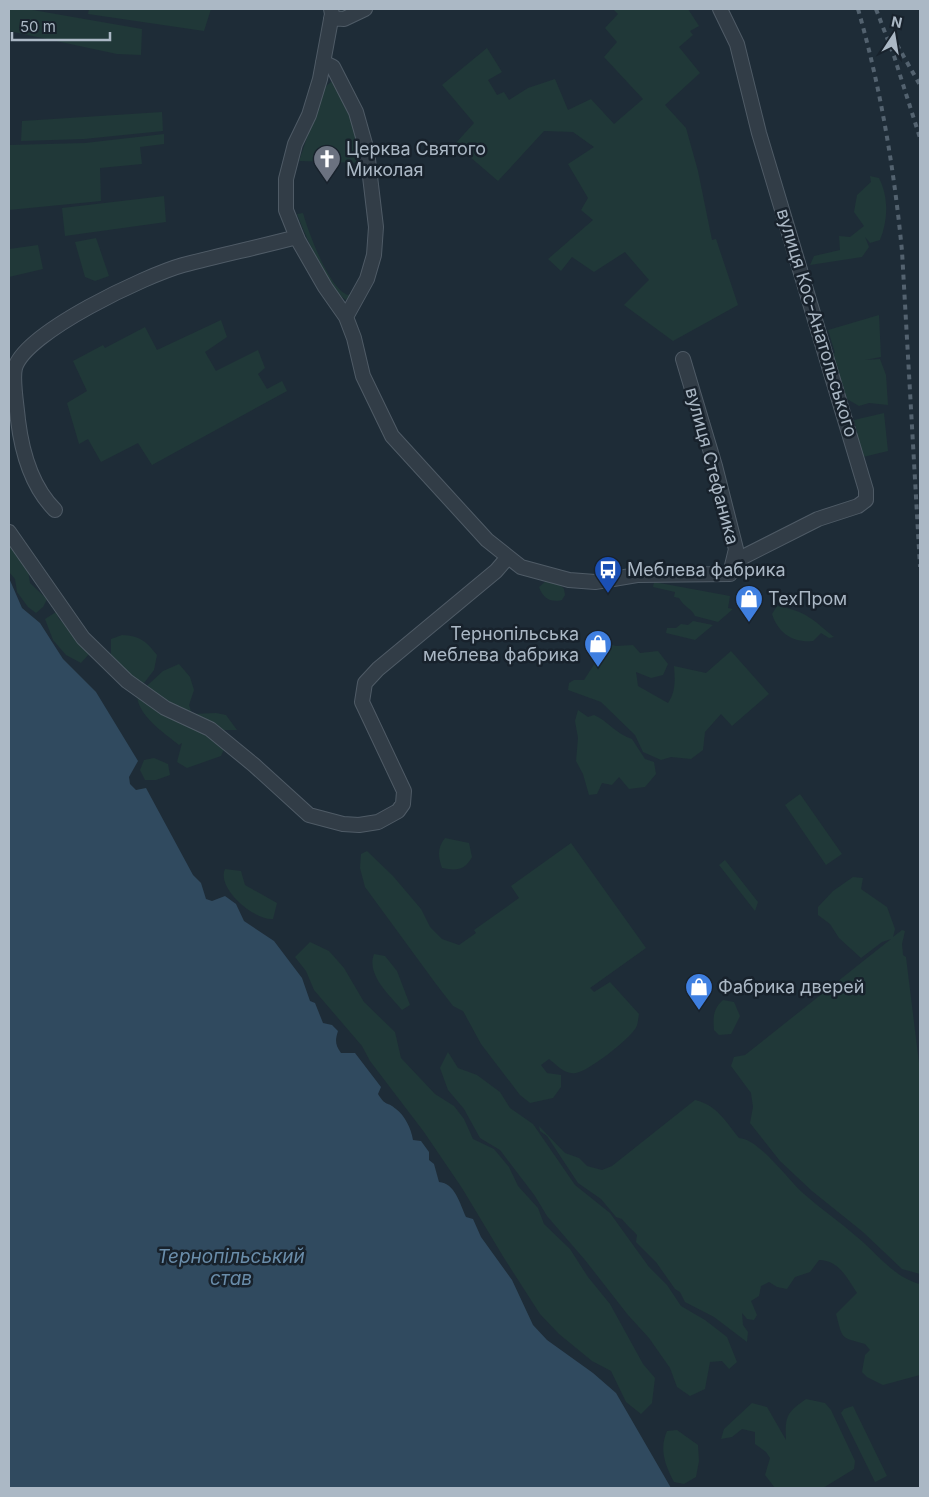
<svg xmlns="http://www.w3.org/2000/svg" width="929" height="1497" viewBox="0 0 929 1497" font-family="Inter,sans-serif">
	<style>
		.green { fill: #203838 }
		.water { fill: #304a5f }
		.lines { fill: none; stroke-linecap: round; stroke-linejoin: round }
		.minor-casing { stroke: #4f5b66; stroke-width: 16 }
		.minor { stroke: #323d47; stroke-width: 14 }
		.rail { stroke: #53626f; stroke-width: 4; stroke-dasharray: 5 5; stroke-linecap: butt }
		.labels { text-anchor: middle; stroke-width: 5; stroke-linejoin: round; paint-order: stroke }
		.poi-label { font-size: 18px; fill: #abb8c5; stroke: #18222c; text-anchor: start }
		.street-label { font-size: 18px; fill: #abb8c5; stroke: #18222c }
		.water-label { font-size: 19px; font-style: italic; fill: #6a8daa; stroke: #18222c }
	</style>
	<rect width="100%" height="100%" fill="#1e2c37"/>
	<!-- green -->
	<path class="green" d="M9,9H27L142,29L141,55L117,54L9,31Z
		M89,9H211L204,31L88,14Z
		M613,9H688L699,26L690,31L693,35L679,47L700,73L665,105L686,128L698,171L712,240L716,239L738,305L673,341L624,305L649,280L625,252L594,272L572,257L561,271L548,259L593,220L581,210L588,198L568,164L594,147L573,132L544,131L498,181L455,144L474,123L442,85L487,48L502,72L488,80L497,95L504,92L509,100L528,88L555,79L568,110L591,99L614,124L643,99L604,57L617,42L605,28L618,14Z
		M331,82H337L348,101L364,163L299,161L324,88Z
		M162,112L163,131L84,139L21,141L22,121Z
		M164,134V144L140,147L142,164L100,168L101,201L9,210V145L85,143Z
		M870,176L879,178C889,198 888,220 880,240L870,243L865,237L869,247L862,257L810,265L814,256L840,250L839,236L850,237L864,226L854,212L857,195L871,182Z
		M164,196L166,222L65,236L62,208Z
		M368,207H371C374,238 372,268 356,296L346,300C328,288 305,235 297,214L303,213C308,231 329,289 348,295L357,290L369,252L371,233Z
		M96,238L109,276L95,281L85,277L75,242Z
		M38,245L43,269L9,277V249Z
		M879,315L881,357L865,360L880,359L886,375L888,405L869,403L859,406L847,399L831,354L835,353L828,330Z
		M221,320L227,337L205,352L216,371L258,350L265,368L258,374L267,389L282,381L287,391L152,465L138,443L101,462L88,439L79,444L67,403L87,391L73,361L103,345L105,348L145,327L157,350Z
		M884,413L888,451L863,457L854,420Z
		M9,542L27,565L30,583L47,599L43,607L36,613L28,607L17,592L15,579L9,572Z
		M546,581L560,585L564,589L565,595L562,600C550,603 543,598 539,587Z
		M654,582L730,596L728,608L733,609L718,622L695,616C692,609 684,607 679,598L674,597L675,592L653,587Z
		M777,606C806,611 812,619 834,637L829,638L821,633L813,641C793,643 778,633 772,614Z
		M56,612L59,619L82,639L89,654L81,663L66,655L53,640L45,619Z
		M693,621L713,625L695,640L666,633L667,628H676L681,624L688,625Z
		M122,635C140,636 146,641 157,655L154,670L144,683L136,681L111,657V639Z
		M591,638L616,646L633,645L640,653L658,651L668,664L663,675L651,678L636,672L638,686L668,703C676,691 675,680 674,666L706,673L731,651L769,694L732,726L721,714L705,732L703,750L691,759L671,757L661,760L643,752L635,735L601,702L568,690L569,683L574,680H584L595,663Z
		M179,664L190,677L194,690L189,705L192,714L216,713L226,715L237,730H215L225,747L221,756L187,768L177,762L182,743L179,745C163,732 138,716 137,695L163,671Z
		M578,710L588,717L594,715C608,721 616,734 632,739L645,759L654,762L656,774L645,787L629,789L619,777L612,785L602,783L597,794L589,795L583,774L576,761L578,738L575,721Z
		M154,758L168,764L170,775L156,780H145L140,770L144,760Z
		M800,794L842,854L826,865L785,805Z
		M445,838L469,843L472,857C465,870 457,871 442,868C438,857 437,848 445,838Z
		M571,843L646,948L590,988L594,992L610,982L639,1014C638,1019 638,1026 635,1029C628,1040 589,1071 576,1073C565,1075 557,1065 549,1059L541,1065L547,1073L561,1075V1087L553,1098L530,1103L520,1095L481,1044L463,1011L453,1006L436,984L365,887L360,868L361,854L367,851L393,876L421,909L430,927L442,939L459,945L476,933L474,930L519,898L511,886Z
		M725,860L758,902L755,911L719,865Z
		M225,869L241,871L245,885L277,903L273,919C255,921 216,888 225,869Z
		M853,877L863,878L861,889L887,907L895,929L893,937L902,930L905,931L902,944L903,955L906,957L920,1071V1274L902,1269L863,1232L812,1191L780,1161L750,1123L753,1107L751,1093L731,1066L734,1057L745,1055L891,939L882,942L861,958L839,938L830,924L818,915V907L833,891Z
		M310,942L329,951L344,968L364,1002L395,1032L401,1058L435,1094L454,1106L464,1119L473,1139L494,1149L509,1167L518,1186L538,1208L544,1224L570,1249L588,1277L610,1304L643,1364L655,1378L652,1403L641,1414L626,1402L611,1371L592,1361L559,1334L540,1314L504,1258L462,1188L424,1132L370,1061L362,1046L314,990L306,971L295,957Z
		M374,954L385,956L397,971L410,1005L402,1010C390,995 366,975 374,954Z
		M723,1000L734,1002L740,1016L731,1034L719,1035L714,1030C713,1017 713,1009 723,1000Z
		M448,1052L458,1068L477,1075L500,1092L510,1108L533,1124L575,1185L610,1213L649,1267L667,1285L681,1306L705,1320L727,1337L737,1362L729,1369L722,1361L710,1362L705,1389L690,1396L677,1387L670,1368L649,1338L628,1315L585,1260L547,1216L535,1196L500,1150L480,1138L464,1109L448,1090L440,1068Z
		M695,1100C717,1105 726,1122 739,1138C759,1139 788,1180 804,1194C821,1209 840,1222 857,1237C878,1254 893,1277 920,1284V1375L883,1385L867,1377L862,1372L865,1355L870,1350L865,1344C840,1337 843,1340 836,1314L857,1293C847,1278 839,1260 819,1260L810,1272L795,1277L787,1289L777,1287L769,1282L761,1286L759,1296L751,1301L757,1315L754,1320L747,1319L742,1313L743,1325L748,1332L747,1342L714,1317L685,1302L680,1292L675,1289L656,1262L636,1242L637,1235C632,1229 627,1226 622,1219L616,1217L601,1199L578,1183L547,1136L540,1131L539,1126L565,1153L579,1158L587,1166L602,1170L612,1166Z
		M806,1399L825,1403L831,1410L855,1461L854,1469L823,1488H775L765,1475L770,1458L766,1452L755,1444V1432L742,1429L732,1437L721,1439L724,1429L752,1403L767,1407L786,1440C785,1417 786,1413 806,1399Z
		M853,1406L887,1476L875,1482L841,1413L844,1409Z
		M677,1430L698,1445L699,1461L696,1477L684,1484L674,1482C665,1465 659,1449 667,1431Z"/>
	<!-- water -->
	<path class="water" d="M9,578L22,608L40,623L63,659L96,692L138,761L129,777L130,784L136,790L146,788L193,875L201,883L206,899L212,901L225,896L236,904L244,921L274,941L302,978L310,1001L315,1003L323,1023L332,1025L338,1031C335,1040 335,1045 341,1053H355L381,1087L378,1094C386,1107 387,1101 396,1109C405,1116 411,1128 413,1140L421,1141L429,1152V1160L434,1164L439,1182C455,1183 460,1204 466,1217L473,1219L481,1237L512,1280L533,1325L547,1340L593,1373L616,1393L671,1488H9Z"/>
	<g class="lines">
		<defs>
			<path id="minor" d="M331,9L332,14L320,79L309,115L295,144L286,179V210L298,240L325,287L346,317L354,338L363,376L392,436L487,540L521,567L569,580L595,582L637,575L730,574L736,549L715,466L683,359
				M720,9L737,44L759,133L866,490V500L858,506L818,519L735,561
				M331,18L344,19L365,9
				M323,62L333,67L356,112L367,151L376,227L374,255L367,279L346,317
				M55,510C31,486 22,453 18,420C17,407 12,380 15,368C25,332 147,275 183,265C221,255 259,247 297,237
				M9,532L83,638L127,681L165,708L210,729L254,765L309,815L343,824L359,825L378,822L398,811L403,804L404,791L362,702L365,683L378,669L496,571L508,557"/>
		</defs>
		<!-- minor casing -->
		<use href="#minor" class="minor-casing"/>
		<!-- minor -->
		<use href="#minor" class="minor"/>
		<!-- rail -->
		<path class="rail" d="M858,9C881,89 894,169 902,251L920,567
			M876,9L894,56L920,138
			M892,36L920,85"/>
	</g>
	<!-- icons -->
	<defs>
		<symbol id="church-pin" viewBox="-11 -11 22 30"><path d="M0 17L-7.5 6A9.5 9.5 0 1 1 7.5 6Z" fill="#6b7280" stroke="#18222c"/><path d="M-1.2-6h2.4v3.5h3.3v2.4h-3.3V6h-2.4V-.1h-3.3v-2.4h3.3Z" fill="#fff"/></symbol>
		<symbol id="bus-pin" viewBox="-11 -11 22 30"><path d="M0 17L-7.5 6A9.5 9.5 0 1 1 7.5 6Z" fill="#1a4fb4" stroke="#18222c"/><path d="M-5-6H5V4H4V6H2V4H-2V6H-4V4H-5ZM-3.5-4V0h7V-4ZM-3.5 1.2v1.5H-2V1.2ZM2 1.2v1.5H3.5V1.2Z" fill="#fff"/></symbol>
		<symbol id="shop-pin" viewBox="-11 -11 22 30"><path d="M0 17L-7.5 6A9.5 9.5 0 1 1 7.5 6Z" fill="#3f7fe0" stroke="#18222c"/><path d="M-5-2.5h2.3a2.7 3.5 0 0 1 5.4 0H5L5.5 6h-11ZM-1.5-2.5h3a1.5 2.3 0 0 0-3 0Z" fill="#fff"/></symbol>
	</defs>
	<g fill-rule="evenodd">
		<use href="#church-pin" x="311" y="143" width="32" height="43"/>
		<use href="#bus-pin" x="592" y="554" width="32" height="43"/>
		<use href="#shop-pin" x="733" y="583" width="32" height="43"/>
		<use href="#shop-pin" x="582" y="628" width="32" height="43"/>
		<use href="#shop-pin" x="683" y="971" width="32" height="43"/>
	</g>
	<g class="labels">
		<!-- poi labels -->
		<g class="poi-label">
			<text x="346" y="155">Церква Святого<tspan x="346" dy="21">Миколая</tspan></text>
			<text x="627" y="576">Меблева фабрика</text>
			<text x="768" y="605">ТехПром</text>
			<text x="579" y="640" text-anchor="end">Тернопільська<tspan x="579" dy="21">меблева фабрика</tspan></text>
			<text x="718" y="993">Фабрика дверей</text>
		</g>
		<!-- street labels -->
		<g class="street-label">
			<text transform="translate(817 323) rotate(73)" y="6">вулиця Кос-Анатольського</text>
			<text transform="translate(712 466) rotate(75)" y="6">вулиця Стефаника</text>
		</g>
		<!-- water labels -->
		<g class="water-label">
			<text x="231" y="1263">Тернопільський<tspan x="231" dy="22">став</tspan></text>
		</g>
	</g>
	<!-- border -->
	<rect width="929" height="1497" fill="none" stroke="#abb8c5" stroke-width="20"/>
	<!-- north arrow -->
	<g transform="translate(894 35) rotate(12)" stroke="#18222c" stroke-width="4" paint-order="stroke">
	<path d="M0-4L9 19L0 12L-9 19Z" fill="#abb8c5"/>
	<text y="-8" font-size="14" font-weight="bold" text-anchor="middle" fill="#abb8c5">N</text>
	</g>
	<!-- scale -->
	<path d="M12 32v8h98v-8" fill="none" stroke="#abb8c5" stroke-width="2.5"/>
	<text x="20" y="32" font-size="15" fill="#abb8c5" stroke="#18222c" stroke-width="4" paint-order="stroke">50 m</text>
</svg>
